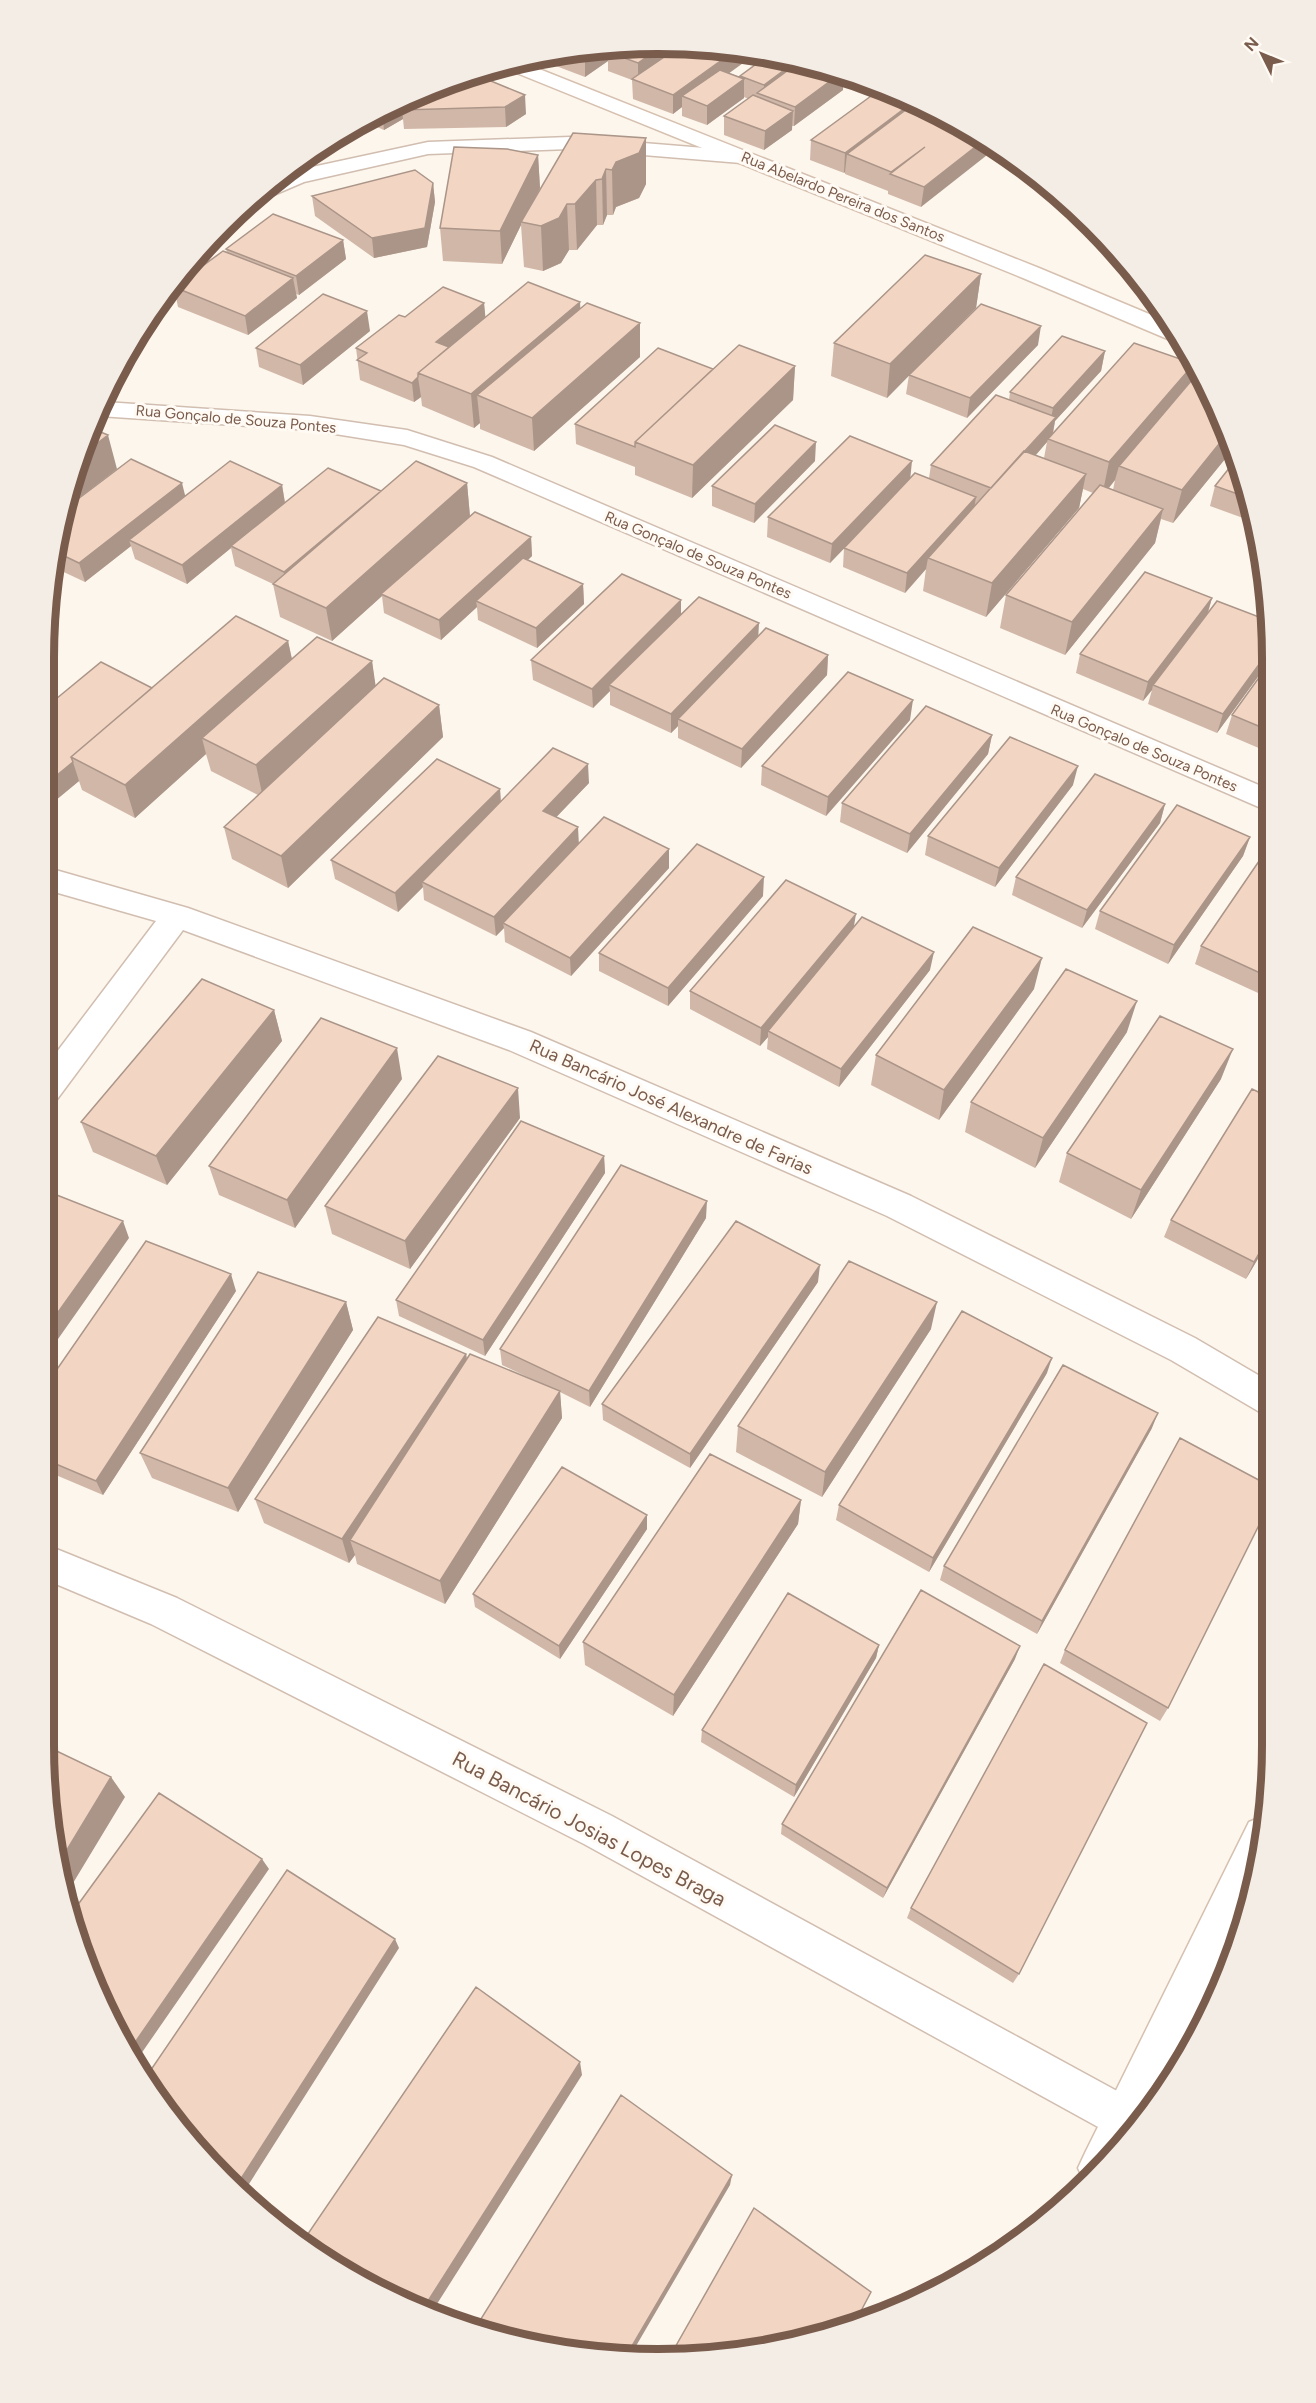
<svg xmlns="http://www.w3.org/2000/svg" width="1316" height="2403" viewBox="0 0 1316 2403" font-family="Figtree,sans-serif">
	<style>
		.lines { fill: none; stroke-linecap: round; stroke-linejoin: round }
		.minor-casing { stroke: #d1beb0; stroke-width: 3 }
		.secondary-casing { stroke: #d6c0b0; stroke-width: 3 }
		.minor { fill: #fff; fill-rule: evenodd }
		.secondary { fill: #fff; fill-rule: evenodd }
		.wall { fill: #d1b7a8; fill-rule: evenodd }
		.shaded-wall { fill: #aa9588 }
		.building { fill: #f3d5c3; stroke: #aa9588; stroke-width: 1.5 }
		.labels { text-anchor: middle; stroke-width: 6; stroke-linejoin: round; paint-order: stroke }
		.far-street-label { font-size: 15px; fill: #7a5c4d; stroke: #fffaf3 }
		.street-label { font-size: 18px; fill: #7a5c4d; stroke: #fffaf3 }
		.near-street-label { font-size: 21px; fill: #7a5c4d; stroke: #fffaf3 }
		.rim { fill: none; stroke: #7a5c4d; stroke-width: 8 }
	</style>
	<rect width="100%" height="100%" fill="#fdf6ec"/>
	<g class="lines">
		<defs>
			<path id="minor" d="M570,137L741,151L749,152L752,157L749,162L741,163L570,149L428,154L304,182L269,197H255L276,178L289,172L428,142Z
				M105,402L310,416L407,430L492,457L1268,789V811L474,467L404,445L310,430L99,416Z
				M45,867L188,908L531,1032L911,1196L1195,1338L1270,1382V1416L1258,1411L1171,1360L887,1216L509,1050L183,930L55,1102L44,1106V1069L156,921L44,889Z
				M44,1544L177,1598L612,1816L1139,2103L1145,2120L1124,2140L1109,2133L584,1844L151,1624L44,1579Z"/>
			<path id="secondary" d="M519,61L1039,268L1173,324L1181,341L1170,340L1023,278L497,65Z
				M1263,1816L1266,1817L1252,1903L1150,2112L1085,2183L1078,2168L1085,2153L1249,1822Z"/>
		</defs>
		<!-- minor casing -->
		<use href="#minor" class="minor-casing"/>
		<!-- secondary casing -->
		<use href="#secondary" class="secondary-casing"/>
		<!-- minor -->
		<use href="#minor" class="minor"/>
		<!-- secondary -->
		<use href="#secondary" class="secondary"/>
	</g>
	<!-- wall -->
	<path class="wall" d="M617,45L729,73L740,77V76L843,90L794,126H792V130L764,150L724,135V116L749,99L744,97V98L707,125L682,116V107L673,114L633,99L632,80L608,71V61L585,77L556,66V59L548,65L533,59Z
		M474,74L526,114L506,127L404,129L403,119L384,130L363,121L386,107Z
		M965,126L921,207L888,194V191L845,174V172L844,173L810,160L811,140Z
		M646,138V184L639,198L616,207L613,215H607L603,225H597L577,250H569L561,263L543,271L524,267L521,225L502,264L443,261L440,228L538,155L540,188L534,200Z
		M433,183L435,202L427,247L374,258L315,216L312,196Z
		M343,240L346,259L299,295L296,294L297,298L248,335L178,307L174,287L227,253L226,249Z
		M981,274L976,308L935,349L1038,345L967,418L906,394L909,375L887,398L831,376L834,343Z
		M484,303L485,317L581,308L640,357L534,451L480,429V423L474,428L422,406L421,397L414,402L360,380L356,348L405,317Z
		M370,331L303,385L259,367L256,348Z
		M1105,351L1101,371L1055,421L1053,434L1192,363L1194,367L1190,383L1234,448L1173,523L1161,519L1155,543L1065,655L1000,628L1006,595L1093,493L1083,489L1079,508L986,617L923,591L926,569L905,593L843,567L844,548L830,563L767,537L768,517L910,478H929L931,465L1009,400L1010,392ZM1047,442L1044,458L1036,455ZM1115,480L1113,490L1109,488Z
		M795,366L793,400L692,498L635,475V467L576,444L575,424L713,369Z
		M1240,460L1254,522L1210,506L1215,486Z
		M815,461L754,523L712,506V486Z
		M467,483L470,516L531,537L532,556L528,560L583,584L584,604L537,648L478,620L477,607L441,640L384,613L382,596L332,641L280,617L273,584L235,566L231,548L187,584L135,559L131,546L85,582L53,567L62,511L282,485L285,502L381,491Z
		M1212,598L1208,613L1267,620L1268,663L1217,733L1148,704L1152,690L1143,701L1076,673L1080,654Z
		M681,600V614L828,655L827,675L741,768L678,738V726L671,733L610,705V691L593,708L533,680L531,660Z
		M288,641L292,659L372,661L375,686L439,705L443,737L288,888L232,859L224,827L258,795L211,771L206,754L135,818L82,790L79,781L50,805L45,802V708L152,688Z
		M1268,665V752L1226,734L1232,715Z
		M910,720L826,816L761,785L762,766Z
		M992,735L988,754L907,853L840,822L842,803Z
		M589,783L556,817L579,843L669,868L571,976L505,942L504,928L496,936L424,900L423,887L398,912L335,879L331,860L500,789L501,801Z
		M1073,785L995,887L925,855L928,836Z
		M1165,804L1160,823L1082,928L1012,895L1016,877Z
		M1250,837L1243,856L1168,964L1095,929L1100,911Z
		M1268,848L1269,998L1195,964L1201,946Z
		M763,896L668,1006L599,971V953Z
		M854,926L930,970L839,1087L767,1049L768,1037L760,1046L690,1009V991Z
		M1034,989L939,1120L871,1085L876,1055Z
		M274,1010L282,1041L167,1185L93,1152L81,1122Z
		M1127,1032L1035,1168L965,1132L971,1102Z
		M402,1079L295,1228L219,1195L209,1166Z
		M1221,1079L1131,1219L1059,1182L1067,1153Z
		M1269,1097V1240L1246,1279L1164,1237L1171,1220Z
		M520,1118L410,1269L332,1234L325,1206Z
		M604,1156L605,1173L485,1356L399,1316L396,1300Z
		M706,1218L590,1407L560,1392L562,1418L445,1604L357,1564L355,1555L349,1563L264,1523L255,1499L466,1354L467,1359L544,1385L502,1365L500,1349Z
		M1269,1254L1270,1280L1259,1275Z
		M818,1282L690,1468L603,1420L602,1404Z
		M236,1291L103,1495L44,1470V1388Z
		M346,1302L353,1330L238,1512L152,1478L140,1453Z
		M931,1329L822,1497L736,1452L738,1426Z
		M1047,1373L929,1572L836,1520L839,1505Z
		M1152,1428L1037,1634L940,1580L944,1566Z
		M801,1500L798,1524L673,1716L585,1665L583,1642Z
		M647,1515V1529L560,1659L475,1607L473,1594Z
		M879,1645L876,1658L794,1797L701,1742L702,1730Z
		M1065,1650L1168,1708L1160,1721L1060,1663Z
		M1015,1659L883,1898L781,1834L782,1824Z
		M911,1908L1019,1974L1013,1983L907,1918Z"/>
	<!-- shaded-wall -->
	<path class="shaded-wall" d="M617,45H631L608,52V61L585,77V58L599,48Z
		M662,46L688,47L638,82V63Z
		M737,49L757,53L692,100L682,96V107L673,114V95Z
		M556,55V59L548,65V56Z
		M795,62L806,64L764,96V85Z
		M841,73H844L843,90L794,126L795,107Z
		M744,79V98L707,125V106Z
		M454,81L402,110L403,119L384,130L382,111L392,105Z
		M525,95L526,114L506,127L505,107Z
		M913,102L925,108L847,154L845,172L844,173L845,153Z
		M793,111L792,130L764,150L765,131Z
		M646,138V184L639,198L616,207L613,215L612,170L616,162Z
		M984,140L996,148L921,207L924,187Z
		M538,155L540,188L523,222H521V225L502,264L500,231Z
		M606,169L607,215L603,225L602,179Z
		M596,180L597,225L577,250L575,204Z
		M433,183L435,202L427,247L374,258L372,238Z
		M567,204L569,250L561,263L543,271L541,226Z
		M343,240L346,259L299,295L296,276Z
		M981,274L976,308L887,398L890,364Z
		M293,278L297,298L248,335L245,316Z
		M580,302L582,335L477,395L480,423L474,428L471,394Z
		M484,303L486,323L439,381L436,342Z
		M367,311L370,331L303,385L300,365Z
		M640,323V357L534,451L532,418Z
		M1041,326L1038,345L967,418L970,398Z
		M1105,351L1101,371L1055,421L1052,437L1048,439L1047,442L989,508L992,488L1050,424L1053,408Z
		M1193,365L1194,367L1186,398L1119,466L1115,480L1102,496L1109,462Z
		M795,366L793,400L692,498L693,465Z
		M418,377L421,397L414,402L412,383Z
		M1227,434L1234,448L1173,523L1182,490Z
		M108,435L117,469L63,510L65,499L83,454Z
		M816,442L815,461L754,523L755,504Z
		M912,461L910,481L830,563L832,544Z
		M1086,474L1079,508L986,617L992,583Z
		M182,483L187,503L129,540L131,546L85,582L79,563Z
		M467,483L470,517L381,594L382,596L332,641L326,608Z
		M282,485L285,504L231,546V548L187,584L182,565Z
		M381,491L383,511L288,591L284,572Z
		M976,497L973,516L928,558L926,569L905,593L907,573Z
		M1163,509L1155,543L1065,655L1072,622Z
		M531,537L532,556L481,603L476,601L477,607L441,640L439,620Z
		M583,584L584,604L537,648L536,628Z
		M1212,598L1206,618L1153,685L1152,690L1143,701L1148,682Z
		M681,600V620L609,685L610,691L593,708L592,689Z
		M759,623L758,642L678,719V726L671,733V714Z
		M288,641L295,674L202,738L206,754L135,818L125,785Z
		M1268,652V663L1217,733L1223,714Z
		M828,655L827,675L741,768L742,749Z
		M372,661L377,695L263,798L256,765Z
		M45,673L51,692L45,697Z
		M913,700L910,720L826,816L828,797Z
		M439,705L443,737L288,888L281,856Z
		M992,735L988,754L907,853L910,834Z
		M73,762L79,781L50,805L45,789V785Z
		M588,764L589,783L544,830L543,811Z
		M1078,766L1073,785L995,887L999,868Z
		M500,789L501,808L422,882L423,887L398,912L395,893Z
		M1165,804L1160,823L1082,928L1087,910Z
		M578,827L579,846L503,923L504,928L496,936L494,917Z
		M1250,837L1243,856L1168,964L1174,945Z
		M669,849V868L571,976L570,958Z
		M764,877L763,896L668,1006V988Z
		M856,914L853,932L768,1031V1037L760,1046L761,1028Z
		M934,952L930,970L839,1087L841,1069Z
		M1042,958L1034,989L939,1120L944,1090Z
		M1137,1001L1127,1032L1035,1168L1043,1138Z
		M274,1010L282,1041L167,1185L156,1156Z
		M397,1048L402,1079L295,1228L287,1200Z
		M1233,1049L1221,1079L1131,1219L1141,1190Z
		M518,1088L520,1118L410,1269L405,1241Z
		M604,1156L605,1173L485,1356L483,1340Z
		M707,1201L706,1218L590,1407L589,1391Z
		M123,1221L129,1238L44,1359V1332Z
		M1269,1236V1240L1246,1279L1254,1262Z
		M820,1265L818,1282L690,1468V1454Z
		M231,1274L236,1291L103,1495L96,1481Z
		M346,1302L353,1330L238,1512L228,1488Z
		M937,1302L931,1329L822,1497L825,1472Z
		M466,1354L470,1381L350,1540L355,1555L349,1563L342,1539Z
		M1052,1358L1047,1373L929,1572L933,1558Z
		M560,1391L562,1418L445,1604L440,1581Z
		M1158,1413L1152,1428L1037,1634L1042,1621Z
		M801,1500L798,1524L673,1716L674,1695Z
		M647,1515V1529L560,1659L559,1646Z
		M879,1645L876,1658L794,1797L796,1785Z
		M1020,1646L1015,1659L883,1898L887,1888Z
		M111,1777L125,1797L64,1898L56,1868Z
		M262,1859L269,1869L134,2064L127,2054Z
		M395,1939L399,1948L242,2195L235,2188Z
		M580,2062L582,2075L430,2315L421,2312Z
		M732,2175L730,2185L629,2358H625Z"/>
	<!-- building -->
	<path class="building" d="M618,45L662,46L638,63L608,52Z
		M679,47L737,49L673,95L632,79Z
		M599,48L585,58L571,53Z
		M767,56L795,62L764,85L740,76Z
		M798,63L841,73L795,107L757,93Z
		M720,70L744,79L707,106L682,96Z
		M474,74L525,95L505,107L402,110L437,88Z
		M882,88L913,102L845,153L811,140Z
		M753,95L793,111L765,131L724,116Z
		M915,103L965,126L984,140L924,187L890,174L925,147L891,172L847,154Z
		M392,105L382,111L381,110L386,107Z
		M573,133L646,138L639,153L616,162L612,170L606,169L602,179L596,180L575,204H567L559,218L541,226L521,222Z
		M454,147L507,149L538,155L500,231L440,228Z
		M415,170L433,183L425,228L372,238L312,196Z
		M273,214L343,240L296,276L226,249Z
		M223,251L293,278L245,316L174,287Z
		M925,255L981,274L890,364L834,343Z
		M528,282L580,302L471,394L418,373Z
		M443,287L484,303L436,342L449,347L418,373V377L412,383L357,360L367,353L356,348L399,315L405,317Z
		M323,294L367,311L300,365L256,348Z
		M587,303L640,323L532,418L477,395Z
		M981,304L1041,326L970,398L909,375Z
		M1062,336L1105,351L1053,408L1010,392Z
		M1134,343L1192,363L1193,365L1109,462L1048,439Z
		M739,345L795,366L693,465L635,442Z
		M658,348L713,369L635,442V447L575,424Z
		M1197,374L1227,434L1182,490L1119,466Z
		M996,395L1056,417L991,488L931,465Z
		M775,425L816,442L755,504L712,486Z
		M93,429L108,435L83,454Z
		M850,436L912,461L832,544L768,517Z
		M1024,451L1086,474L992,583L928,558Z
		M1238,457L1240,460L1249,498L1215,486Z
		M131,459L182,483L79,563L56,552L62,511Z
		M230,461L282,485L182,565L129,540Z
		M416,461L467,483L326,608L273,584Z
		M328,468L381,491L284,572L231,546Z
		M915,473L976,497L907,573L844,548Z
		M1100,485L1163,509L1072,622L1006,595Z
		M475,512L531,537L439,620L381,594Z
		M523,558L583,584L536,628L476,601Z
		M1145,572L1212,598L1148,682L1080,654Z
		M622,574L681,600L592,689L531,660Z
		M699,597L759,623L671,714L609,685Z
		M1217,601L1267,620L1268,652L1223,714L1153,685Z
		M236,616L288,641L125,785L71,757Z
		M766,628L828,655L742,749L678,719Z
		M317,637L372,661L256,765L202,738Z
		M101,662L152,688L71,757L73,762L45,785V708Z
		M1268,665V730L1232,715Z
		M848,672L913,700L828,797L762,766Z
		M384,678L439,705L281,856L224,827Z
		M926,706L992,735L910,834L842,803Z
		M1010,737L1078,766L999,868L928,836Z
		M553,748L588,764L543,811L578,827L494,917L422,882Z
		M437,759L500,789L395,893L331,860Z
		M1095,774L1165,804L1087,910L1016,877Z
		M1177,805L1250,837L1174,945L1100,911Z
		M604,817L669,849L570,958L503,923Z
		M697,844L764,877L668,988L599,953Z
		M1268,848L1269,977L1201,946Z
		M786,880L856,914L761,1028L690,991Z
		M862,917L934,952L841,1069L768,1031Z
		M973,927L1042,958L944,1090L876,1055Z
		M1066,969L1137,1001L1043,1138L971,1102Z
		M202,979L274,1010L156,1156L81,1122Z
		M1160,1016L1233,1049L1141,1190L1067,1153Z
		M321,1018L397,1048L287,1200L209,1166Z
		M438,1056L518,1088L405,1241L325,1206Z
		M1252,1089L1269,1097V1236L1254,1262L1171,1220Z
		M521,1121L604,1156L483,1340L396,1300Z
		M621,1165L707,1201L589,1391L500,1349Z
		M44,1190L123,1221L44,1332Z
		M736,1221L820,1265L690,1454L602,1404Z
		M146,1241L231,1274L96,1481L44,1459V1388Z
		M849,1261L937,1302L825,1472L738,1426Z
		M258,1272L346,1302L228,1488L140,1453Z
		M962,1311L1052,1358L933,1558L839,1505Z
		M378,1317L466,1354L342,1539L255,1499Z
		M470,1354L560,1391L440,1581L350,1540Z
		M1063,1365L1158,1413L1042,1621L944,1566Z
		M1180,1438L1270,1486V1503L1168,1708L1065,1650Z
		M710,1454L801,1500L674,1695L583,1642Z
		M562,1467L647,1515L559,1646L473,1594Z
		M921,1590L1020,1646L887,1888L782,1824Z
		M788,1593L879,1645L796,1785L702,1730Z
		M1044,1664L1147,1723L1019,1974L911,1908Z
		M44,1745L111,1777L56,1868L55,1865Z
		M159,1793L262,1859L127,2054L76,1943L69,1917Z
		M287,1870L395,1939L235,2188L171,2119L144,2080Z
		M476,1987L580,2062L421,2312L317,2256L301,2244Z
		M621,2095L732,2175L625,2358H617L499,2339L474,2330Z
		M754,2208L871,2292L853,2326L817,2339L699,2358H669Z"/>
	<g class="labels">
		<!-- far-street labels -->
		<g class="far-street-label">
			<text transform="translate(843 197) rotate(22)" y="5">Rua Abelardo Pereira dos Santos</text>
			<text transform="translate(236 419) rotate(5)" y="5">Rua Gonçalo de Souza Pontes</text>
			<text transform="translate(698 555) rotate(23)" y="5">Rua Gonçalo de Souza Pontes</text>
			<text transform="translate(1144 748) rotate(23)" y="5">Rua Gonçalo de Souza Pontes</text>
		</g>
		<!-- street labels -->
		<g class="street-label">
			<text transform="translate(671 1107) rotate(24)" y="6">Rua Bancário José Alexandre de Farias</text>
		</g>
		<!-- near-street labels -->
		<g class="near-street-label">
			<text transform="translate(589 1829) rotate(28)" y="7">Rua Bancário Josias Lopes Braga</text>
		</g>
	</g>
	<!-- crop -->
	<path d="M0 0H1316V2403H0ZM658 54H658A604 604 0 0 1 1262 658V1745A604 604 0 0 1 658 2349H658A604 604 0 0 1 54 1745V658A604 604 0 0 1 658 54Z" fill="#f4ede6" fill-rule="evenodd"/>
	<path class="rim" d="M658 54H658A604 604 0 0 1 1262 658V1745A604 604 0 0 1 658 2349H658A604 604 0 0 1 54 1745V658A604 604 0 0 1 658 54Z"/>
	<!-- north arrow -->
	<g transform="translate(1262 54) rotate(313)" stroke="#fffaf3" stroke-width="4.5" paint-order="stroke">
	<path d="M0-4.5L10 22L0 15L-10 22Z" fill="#7a5c4d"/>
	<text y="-9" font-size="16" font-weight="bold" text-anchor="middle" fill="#7a5c4d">N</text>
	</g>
</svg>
